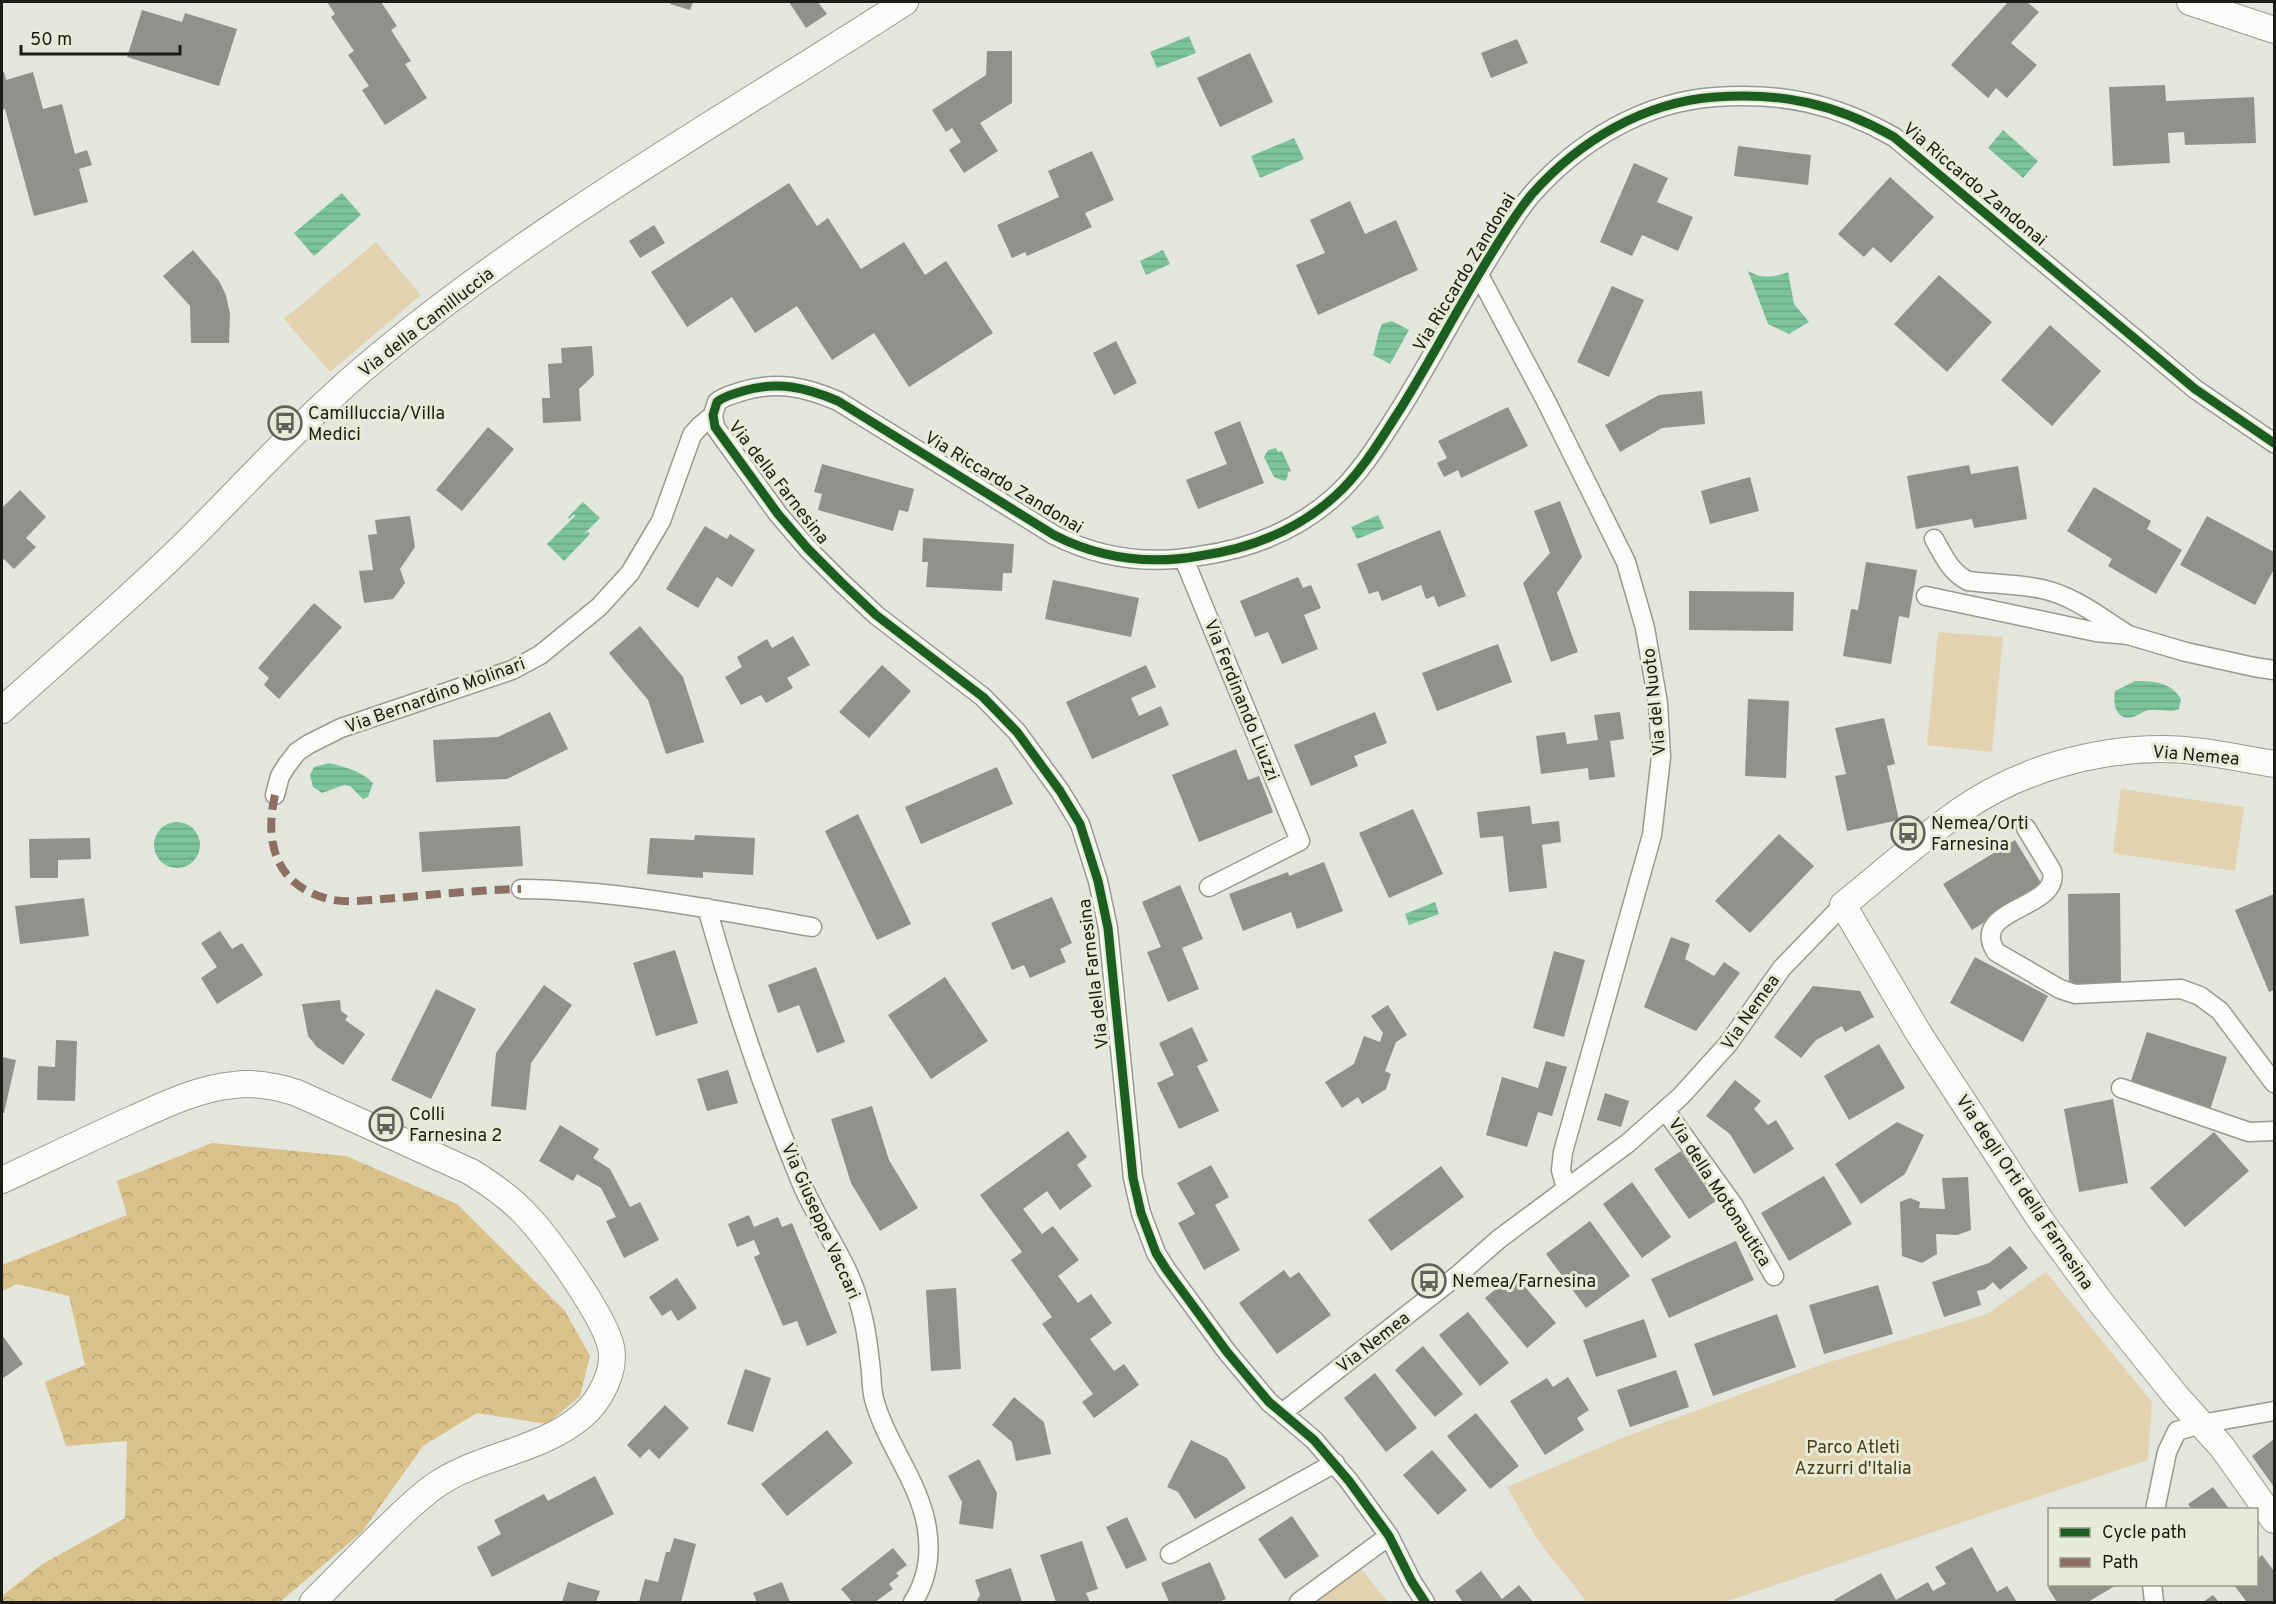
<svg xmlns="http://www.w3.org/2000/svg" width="2276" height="1604" viewBox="0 0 2276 1604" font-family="Overpass,sans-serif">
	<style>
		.green { fill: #e3d2af }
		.forest { fill: url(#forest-crowns) }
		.water { fill: url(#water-rules) }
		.building { fill: #90918a }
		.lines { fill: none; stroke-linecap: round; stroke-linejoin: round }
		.street-casing { stroke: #989a92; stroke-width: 21 }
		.secondary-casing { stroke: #989a92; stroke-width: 28 }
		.street { stroke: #fbfbfa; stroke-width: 18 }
		.secondary { stroke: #fbfbfa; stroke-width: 26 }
		.quiet { stroke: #8d6e63; stroke-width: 8; stroke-dasharray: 15 8; stroke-linecap: butt }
		.cycleway-casing { stroke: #e5ebd7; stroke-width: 13 }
		.cycleway { stroke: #1b5e20; stroke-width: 9 }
		.labels { text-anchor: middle; stroke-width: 6; stroke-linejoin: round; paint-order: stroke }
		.street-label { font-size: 18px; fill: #1b1d16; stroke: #e5ebd7 }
		.poi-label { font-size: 18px; fill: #1b1d16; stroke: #e5ebd7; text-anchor: start }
		.park-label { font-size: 18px; fill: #4f3b14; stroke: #e5ebd7 }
	</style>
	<defs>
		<pattern id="forest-crowns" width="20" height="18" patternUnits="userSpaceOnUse" patternTransform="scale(1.5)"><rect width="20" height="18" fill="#dac089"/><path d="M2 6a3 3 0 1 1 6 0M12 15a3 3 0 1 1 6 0" fill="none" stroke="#baa576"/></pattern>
		<pattern id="water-rules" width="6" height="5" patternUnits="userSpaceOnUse" patternTransform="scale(1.5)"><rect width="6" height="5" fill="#7bc49c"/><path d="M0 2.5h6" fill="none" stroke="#6aa886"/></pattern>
	</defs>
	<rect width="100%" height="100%" fill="#e3e6dc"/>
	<!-- green -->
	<path class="green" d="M376,242L421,295L330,372L284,319Z
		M1938,632L2003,637L1992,752L1927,745Z
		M2121,789L2244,807L2235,871L2113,853Z
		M2046,1272L2152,1402L2148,1460L1725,1602H1587L1539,1542L1507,1487L1627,1436L1823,1364L1987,1314Z
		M1361,1569L1388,1602H1316L1320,1598Z"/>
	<!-- forest -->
	<path class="forest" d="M212,1143L346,1156L457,1204L565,1311L590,1356L580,1396L547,1424L477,1413L423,1446L362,1532L280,1602H2V1596L41,1565L125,1518L127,1441L66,1446L45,1382L85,1365L69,1296L17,1284L2,1291V1265L127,1215L117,1181Z"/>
	<!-- water -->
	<path class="water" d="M1189,36L1196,53L1157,68L1150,52Z
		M2003,130L2038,161L2023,178L1988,148Z
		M1294,138L1304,159L1260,178L1251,156Z
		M342,193L361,215L314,256L294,233Z
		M1163,250L1170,264L1146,275L1140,261Z
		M1748,271C1762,279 1773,278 1788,272L1794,304L1809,322L1789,334L1768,324Z
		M1392,321L1409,330L1390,364L1373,355C1377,344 1377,334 1382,324Z
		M1276,448L1278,452L1282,451L1291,471L1288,472L1287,479L1284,481L1274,477L1264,457L1268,450Z
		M583,502L600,518L583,535L588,532L590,534L564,561L547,544L575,516L574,514L569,519L568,517Z
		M1378,515L1384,528L1357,539L1351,527Z
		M2135,681C2153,681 2171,682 2181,699L2179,709C2169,713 2161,709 2151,710C2144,710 2139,715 2133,717C2115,721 2113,703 2115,691Z
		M329,763C345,767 362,771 373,783L368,797L363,799L350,786L344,785L322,793L313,787L310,775L314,767Z
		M154 845a23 23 0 1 1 46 0a23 23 0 1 1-46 0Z
		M1435,902L1439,914L1409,925L1405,914Z"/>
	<!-- building -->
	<path class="building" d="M327,2H381L397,26L391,30L411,61L405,64L427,98L385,125L362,90L369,86L348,55L354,51L331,17L335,14Z
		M671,2H693L690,10L670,4Z
		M789,2H818L827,14L806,28Z
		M2008,2H2027L2039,12L2011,43L2037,65L2007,98L1996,88L1988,98L1951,65Z
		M142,10L182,22L185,13L237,29L219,86L127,57Z
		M1517,39L1528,63L1491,78L1481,53Z
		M987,51H1012V103L980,123L998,151L964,173L949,150L961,142L952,128L946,132L932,110L986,75Z
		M1250,53L1273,102L1220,127L1197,78Z
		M4,72L6,80L33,72L43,109L62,104L75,154L87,150L92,165L79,169L88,202L34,216L5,109L2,110V73Z
		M2165,85L2166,101L2254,97L2256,143L2185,145L2184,132L2168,133L2170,163L2113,166L2109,87Z
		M1738,146L1811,155L1808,185L1734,176Z
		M1092,151L1114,200L1085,213L1092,227L1027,256L1025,252L1012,258L997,225L1059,197L1048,171Z
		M1634,163L1668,178L1657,202L1693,217L1678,251L1642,235L1632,256L1600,242Z
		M1890,177L1934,217L1891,263L1873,247L1864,257L1838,234Z
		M789,183L817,226L828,218L861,269L904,242L925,275L946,261L993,333L909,387L874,333L832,360L797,306L755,333L732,297L687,327L651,272Z
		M1350,201L1365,234L1396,220L1418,270L1318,315L1296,265L1325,253L1310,220Z
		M654,225L665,243L640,258L629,241Z
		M193,250L219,281L226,295L230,314L229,343H191L190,306L163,276Z
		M1939,275L1992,322L1947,372L1894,324Z
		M1612,286L1644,300L1609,377L1577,362Z
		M2050,325L2101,371L2052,426L2001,380Z
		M1116,341L1137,383L1114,395L1093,353Z
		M592,346L594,375L579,389L581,421L543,423L542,398H550L548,364L562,363L561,348Z
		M1702,391L1705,424L1662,428L1620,452L1605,425L1659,395Z
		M1508,407L1528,446L1461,478L1458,470L1444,477L1437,463L1447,458L1438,441Z
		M1240,421L1264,483L1198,509L1186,480L1227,464L1214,432Z
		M488,427L514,449L462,511L436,490Z
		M822,464L914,489L908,512L899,510L893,531L818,510L822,494L814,492Z
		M1969,465L1971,474L2018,466L2027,519L1974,528L1972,519L1916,529L1907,476Z
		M1750,477L1759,511L1710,524L1701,491Z
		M2094,487L2151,521L2147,529L2182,550L2156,594L2108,566L2112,559L2067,531Z
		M20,490L46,517L26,538L36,547L14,569L4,559L2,562V508Z
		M1560,501L1582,557L1557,593L1578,652L1551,662L1523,583L1550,553L1534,511Z
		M410,516L415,547L400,569L405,583L393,599L364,603L359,571L373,570L368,535L377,534L375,520Z
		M2207,516L2274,552V569L2255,605L2180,565Z
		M705,526L727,539L730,534L755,550L732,587L717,577L698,608L666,589Z
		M1440,530L1466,596L1438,607L1434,596L1426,599L1421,585L1382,601L1378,591L1369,594L1357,564Z
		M923,538L1014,544L1012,573H1003L1002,591L926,587L928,562H922Z
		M1866,562L1917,570L1909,618L1899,616L1891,664L1843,656L1851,609L1858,610Z
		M1298,577L1303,588L1311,585L1321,608L1304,615L1318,649L1282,664L1268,632L1255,637L1240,601Z
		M1053,580L1139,598L1131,637L1045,619Z
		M1689,591L1794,592L1793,631L1689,630Z
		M314,603L342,627L279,699L264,685L269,678L258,668Z
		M640,626L683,677L704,742L666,754L648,700L609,653Z
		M793,636L810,665L787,678L793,688L766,703L761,695L741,705L725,677L742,667L737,657L767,639L772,648Z
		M1498,644L1512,682L1437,711L1422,673Z
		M882,665L911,691L869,738L839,712Z
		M1146,665L1156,687L1131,698L1139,716L1161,706L1169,725L1092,759L1066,702Z
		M1748,699L1789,701L1786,778L1745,776Z
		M550,712L568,749L507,779L436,782L433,740L498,737Z
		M1375,712L1387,743L1354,756L1358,766L1311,786L1294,745Z
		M1620,712L1624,739L1610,741L1615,777L1589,780L1588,768L1541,774L1536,736L1565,732L1567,744L1598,740L1594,715Z
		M1884,718L1895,764L1887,766L1899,820L1847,831L1835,776L1846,774L1835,728Z
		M1236,749L1248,780L1259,776L1273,812L1199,842L1172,775Z
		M997,767L1013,804L921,844L905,807Z
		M1530,806L1532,824L1559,821L1561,842L1542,845L1547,888L1509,892L1503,836L1480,838L1477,812Z
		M1413,809L1443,874L1389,898L1359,833Z
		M858,814L911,924L877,940L825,831Z
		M520,826L523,866L422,872L419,832Z
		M1779,834L1814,866L1750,933L1715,901Z
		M695,835L755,838L753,875L703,872V878L647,874L650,838L694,840Z
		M90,838L91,859L58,860V878H30L29,839Z
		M2015,840L2043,886L1972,930L1943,884Z
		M1324,862L1343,911L1297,929L1291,912L1243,931L1229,894L1288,872L1289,876Z
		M1180,885L1203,939L1182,948L1199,989L1168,1002L1147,952L1161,947L1142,902Z
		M2120,893L2121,983L2069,984L2068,894Z
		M2274,894V990L2269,992L2235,910Z
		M1052,897L1072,943L1060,949L1066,962L1030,978L1024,965L1012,970L991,923Z
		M84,898L89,936L20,944L15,906Z
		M220,931L232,949L242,943L263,975L217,1004L201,978L217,967L201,943Z
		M1671,937L1690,944L1685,959L1714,976L1724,962L1740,973L1696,1031L1644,1007Z
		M675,950L698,1023L656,1036L633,963Z
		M1554,951L1585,960L1564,1037L1533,1028Z
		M1975,957L2048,996L2023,1042L1950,1003Z
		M816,967L845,1042L817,1053L799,1005L778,1013L768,985Z
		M945,977L988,1041L931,1079L888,1015Z
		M544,985L572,1005L531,1063L526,1110L491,1106L496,1053Z
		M1813,986L1860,991L1874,1017L1845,1032L1842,1026L1816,1040L1801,1058L1774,1037Z
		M436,989L476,1009L431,1099L391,1080Z
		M340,1000L341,1011L348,1016L345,1020L365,1034L343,1065L317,1047L308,1036L302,1004Z
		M1388,1005L1407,1035L1396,1042L1385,1071L1391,1074L1386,1089L1362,1104L1358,1097L1342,1108L1325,1082L1354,1064L1364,1036L1380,1042L1383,1033L1371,1016Z
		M1192,1027L1208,1061L1197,1066L1219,1111L1179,1129L1157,1083L1174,1075L1159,1043Z
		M2147,1032L2227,1057L2210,1110L2130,1084Z
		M56,1040L77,1041L75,1101L37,1100L38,1066L55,1067Z
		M1879,1044L1905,1088L1849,1120L1824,1076Z
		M2,1057L16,1060L4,1113H2Z
		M1546,1061L1567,1067L1552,1116L1538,1112L1527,1147L1486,1135L1502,1077L1538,1088Z
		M728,1070L738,1103L707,1111L697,1079Z
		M1735,1080L1761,1101L1754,1109L1768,1125L1776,1120L1794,1149L1754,1174L1730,1134L1706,1116Z
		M1605,1093L1629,1101L1621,1127L1597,1120Z
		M2113,1099L2128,1183L2079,1192L2064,1109Z
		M872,1106L889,1160L918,1208L880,1231L851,1183L831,1119Z
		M1897,1122L1924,1135L1905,1174L1861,1204L1835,1164Z
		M560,1125L599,1149L593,1158L610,1169L630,1207L640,1202L659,1240L624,1258L606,1221L616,1217L601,1188L577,1174L573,1181L539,1161Z
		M1068,1131L1087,1157L1077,1165L1092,1186L1060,1210L1047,1191L1023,1209L1042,1234L1053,1226L1079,1260L1058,1276L1078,1303L1091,1294L1112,1323L1090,1339L1114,1371L1124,1364L1139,1385L1094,1418L1082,1402L1093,1394L1042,1324L1052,1317L1011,1260L1022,1252L980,1195Z
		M2214,1132L2249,1171L2185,1227L2150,1188Z
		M1681,1151L1716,1201L1689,1219L1654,1169Z
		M1211,1165L1229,1197L1215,1205L1240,1250L1204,1270L1178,1223L1195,1214L1177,1183Z
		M1441,1166L1464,1197L1391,1251L1368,1220Z
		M1824,1176L1852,1224L1789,1261L1761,1213Z
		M1968,1177L1971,1230L1957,1235L1936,1234L1937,1254L1922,1263L1902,1256L1900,1202L1910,1198L1920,1202L1919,1208L1945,1209L1942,1178Z
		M1632,1182L1671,1237L1642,1258L1603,1204Z
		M749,1215L754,1227L778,1217L782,1227L792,1223L837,1333L807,1346L797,1321L783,1326L754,1257L760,1254L754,1240L737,1247L728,1224Z
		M1590,1221L1630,1276L1586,1308L1546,1254Z
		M1736,1241L1754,1280L1669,1318L1651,1279Z
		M2010,1246L2028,1268L2000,1290L1993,1282L1985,1289L1977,1291L1981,1305L1944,1317L1932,1282L1989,1263Z
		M1284,1270L1290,1278L1299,1272L1331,1315L1277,1354L1239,1303Z
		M1514,1274L1556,1323L1527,1348L1485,1298Z
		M677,1278L697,1308L678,1321L671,1310L662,1316L649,1297Z
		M1878,1285L1893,1334L1824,1354L1809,1305Z
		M956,1288L961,1369L931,1371L926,1290Z
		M1468,1312L1509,1363L1480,1386L1439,1335Z
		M1777,1314L1796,1367L1713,1396L1694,1344Z
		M1644,1319L1657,1357L1596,1377L1583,1340Z
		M2,1335L23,1364L2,1379Z
		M1423,1346L1463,1394L1435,1417L1395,1370Z
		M745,1369L771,1378L753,1432L727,1424Z
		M1676,1370L1689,1407L1630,1427L1617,1390Z
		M1375,1373L1417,1428L1386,1452L1344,1398Z
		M1568,1377L1589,1410L1577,1418L1584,1430L1545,1455L1510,1401L1547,1378L1553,1387Z
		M1014,1397L1044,1422L1051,1454L1016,1461L1012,1442L992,1425Z
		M665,1405L689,1428L659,1459L649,1449L640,1458L627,1445Z
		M1476,1413L1519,1466L1490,1489L1447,1436Z
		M827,1430L853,1463L787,1516L761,1484Z
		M2274,1439V1487L2252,1456Z
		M1191,1440L1227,1458L1246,1488L1195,1519L1178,1492L1167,1487Z
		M1432,1450L1467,1490L1438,1515L1403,1475Z
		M979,1459L997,1493L993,1529L959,1524L962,1502L948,1476Z
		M595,1476L614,1514L492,1577L477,1547L501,1534L494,1520L544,1494L548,1501Z
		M2213,1487L2230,1510H2192L2188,1504Z
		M1292,1516L1319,1556L1285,1579L1258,1539Z
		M1127,1517L1147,1560L1126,1569L1106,1527Z
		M674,1538L696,1544L681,1602H639L645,1579L658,1582L666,1552H670Z
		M1082,1541L1098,1589L1086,1593L1090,1602H1056L1040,1555Z
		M1972,1547L1997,1592L2007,1586L2017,1602H1835L1834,1600L1881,1573L1896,1600L1928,1582L1933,1591L1946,1584L1935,1567Z
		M893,1548L907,1565L896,1573L899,1576L889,1584L893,1589L875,1602H852L841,1589Z
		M2262,1555L2274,1571V1602H2247L2233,1584H2256V1560Z
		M1210,1562L1226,1599L1219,1602H1169L1161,1583Z
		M1011,1568L1022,1602H976L980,1595L975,1580Z
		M1481,1571L1502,1599L1519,1585L1533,1602H1463L1455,1591Z
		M568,1582L600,1591L596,1602H562Z
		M782,1582L790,1602H757L753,1593Z
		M2054,1584H2118L2088,1602H2057L2048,1588Z
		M2213,1595L2219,1602H2203Z"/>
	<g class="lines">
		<defs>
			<path id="street" d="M1479,275L1545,399L1626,562L1645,628L1658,703L1661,757L1652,835L1563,1152L1561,1170L1566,1189
				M1934,539C1944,556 1950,572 1968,581C1992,584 2018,584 2042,589C2074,596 2100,617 2127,634
				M1184,559L1300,841L1209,887
				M1926,596L2096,632L2128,635L2186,652L2254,667L2274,670
				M275,795L280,776L287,765L297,752L309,744L341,728L512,670L540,655L599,607L630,573L661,521L692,435L700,426L713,415
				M2026,828L2052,871C2061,910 1968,907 1996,952L2060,989L2075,994L2181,989L2200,996L2220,1011L2274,1083
				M521,889C619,890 716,910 812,927
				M707,908C733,1001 764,1093 801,1182C817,1221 845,1257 857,1296C864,1317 868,1341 870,1363C872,1375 871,1387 874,1399C886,1444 920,1482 927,1529C931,1555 927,1580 913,1602
				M2121,1088L2249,1132L2274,1131
				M1665,1110L1734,1206L1774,1276
				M1282,1413L1458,1275L1499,1239L1628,1143L1681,1096L1728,1044L1782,968L1843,905
				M2155,1510L2167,1452L2177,1431L2201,1424L2274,1411
				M1170,1554L1335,1463
				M2152,1584L2154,1602
				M1299,1602L1389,1536
				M1425,1602L1412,1582L1389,1536L1349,1481L1314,1440L1269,1402L1227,1352L1166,1269L1156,1253L1141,1213L1133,1178L1108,928L1098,881L1080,824L1060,791L1017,732L983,697L876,615L841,582L808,549L778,514L715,427L713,415L717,402C724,396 734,394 743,391C778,381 805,387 838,401L1054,535C1101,559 1148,565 1199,556C1249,549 1296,531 1334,497C1362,472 1381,439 1401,408C1432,358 1459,306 1490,256C1503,235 1516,213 1532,194C1579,141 1644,102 1715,97C1782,92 1836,104 1894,137L2195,389L2274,443"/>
			<path id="secondary" d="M2190,2L2274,30
				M2,710C63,655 127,601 186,543C250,479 311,411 381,354C543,220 729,116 905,2
				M2274,764C2237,758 2199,749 2162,749C2092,749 2017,771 1960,811C1919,840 1882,874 1843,905L1919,1034L2041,1221L2102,1304L2176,1396L2222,1447L2274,1520
				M2,1180C46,1160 90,1138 135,1118C166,1104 200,1088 234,1085C256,1082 276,1086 297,1093L471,1172C492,1185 512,1199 528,1217C551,1242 604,1316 611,1347C616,1371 600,1401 582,1416C543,1450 482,1455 439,1483C419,1496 404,1512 387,1528C362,1552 338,1577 313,1602"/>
		</defs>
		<!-- street casing -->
		<use href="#street" class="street-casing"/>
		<!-- secondary casing -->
		<use href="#secondary" class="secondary-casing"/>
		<!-- street -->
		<use href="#street" class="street"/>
		<!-- secondary -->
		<use href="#secondary" class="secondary"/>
		<!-- quiet -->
		<path class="quiet" d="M275,795C264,843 276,886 329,899C347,904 378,899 397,898C438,894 479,890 521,889"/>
		<defs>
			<path id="cycleway" d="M1425,1602L1412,1582L1389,1536L1349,1481L1314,1440L1269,1402L1227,1352L1166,1269L1156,1253L1141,1213L1133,1178L1108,928L1098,881L1080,824L1060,791L1017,732L983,697L876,615L841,582L808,549L778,514L715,427L713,415L717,402C724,396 734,394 743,391C778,381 805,387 838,401L1054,535C1101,559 1148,565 1199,556C1249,549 1296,531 1334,497C1362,472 1381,439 1401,408C1432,358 1459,306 1490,256C1503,235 1516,213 1532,194C1579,141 1644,102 1715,97C1782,92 1836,104 1894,137L2195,389L2274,443"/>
		</defs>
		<!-- cycleway casing -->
		<use href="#cycleway" class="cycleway-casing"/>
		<!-- cycleway -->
		<use href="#cycleway" class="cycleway"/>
	</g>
	<!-- icons -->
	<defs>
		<symbol id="bus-ring" viewBox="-11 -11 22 22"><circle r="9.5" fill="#e5ebd7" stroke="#61635b" stroke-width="1.5"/><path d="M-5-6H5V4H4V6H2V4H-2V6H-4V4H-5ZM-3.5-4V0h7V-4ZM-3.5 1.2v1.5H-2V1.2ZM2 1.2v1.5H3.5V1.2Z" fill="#61635b"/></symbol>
	</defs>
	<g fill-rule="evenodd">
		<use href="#bus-ring" x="266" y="404" width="38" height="38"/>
		<use href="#bus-ring" x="1889" y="814" width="38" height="38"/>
		<use href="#bus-ring" x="367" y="1105" width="38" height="38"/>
		<use href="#bus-ring" x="1410" y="1262" width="38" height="38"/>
	</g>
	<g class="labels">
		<!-- street labels -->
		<g class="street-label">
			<text transform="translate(1975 184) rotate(40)" y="6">Via Riccardo Zandonai</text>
			<text transform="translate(1464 272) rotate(-59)" y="6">Via Riccardo Zandonai</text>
			<text transform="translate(426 322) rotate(-38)" y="6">Via della Camilluccia</text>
			<text transform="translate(779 482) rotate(52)" y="6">Via della Farnesina</text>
			<text transform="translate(1004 482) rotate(31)" y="6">Via Riccardo Zandonai</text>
			<text transform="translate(435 695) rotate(-20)" y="6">Via Bernardino Molinari</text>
			<text transform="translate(1242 700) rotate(68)" y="6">Via Ferdinando Liuzzi</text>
			<text transform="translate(1654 702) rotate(-96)" y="6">Via del Nuoto</text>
			<text transform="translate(2196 755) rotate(5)" y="6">Via Nemea</text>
			<text transform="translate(1093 974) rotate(-97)" y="6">Via della Farnesina</text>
			<text transform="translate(1750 1012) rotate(-55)" y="6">Via Nemea</text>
			<text transform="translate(1720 1192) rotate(57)" y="6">Via della Motonautica</text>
			<text transform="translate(2025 1192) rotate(56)" y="6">Via degli Orti della Farnesina</text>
			<text transform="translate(821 1221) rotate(66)" y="6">Via Giuseppe Vaccari</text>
			<text transform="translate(1373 1342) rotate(-38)" y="6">Via Nemea</text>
		</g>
		<!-- poi labels -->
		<g class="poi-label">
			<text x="308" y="419">Camilluccia/Villa<tspan x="308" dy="21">Medici</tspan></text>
			<text x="1931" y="829">Nemea/Orti<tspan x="1931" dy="21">Farnesina</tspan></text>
			<text x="409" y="1120">Colli<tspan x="409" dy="21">Farnesina 2</tspan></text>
			<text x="1452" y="1287">Nemea/Farnesina</text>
		</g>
		<!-- park labels -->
		<g class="park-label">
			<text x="1853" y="1453">Parco Atleti<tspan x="1853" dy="21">Azzurri d'Italia</tspan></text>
		</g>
	</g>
	<!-- border -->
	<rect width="2276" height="1604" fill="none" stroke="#1b1d16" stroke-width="6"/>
	<!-- legend -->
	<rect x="2048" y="1508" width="210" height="78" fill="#e5ebd7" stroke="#94998a" stroke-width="1.5"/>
	<rect x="2060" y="1528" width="30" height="9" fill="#1b5e20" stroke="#94998a" stroke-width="1.5"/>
	<text x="2102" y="1538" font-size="18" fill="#1b1d16">Cycle path</text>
	<rect x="2060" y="1558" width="30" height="9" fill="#8d6e63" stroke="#94998a" stroke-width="1.5"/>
	<text x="2102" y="1568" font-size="18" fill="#1b1d16">Path</text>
	<!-- scale -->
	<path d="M21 45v9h159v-9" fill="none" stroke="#1b1d16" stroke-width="3"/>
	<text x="30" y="45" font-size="18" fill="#1b1d16" stroke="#e5ebd7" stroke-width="4.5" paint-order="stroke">50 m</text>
</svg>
